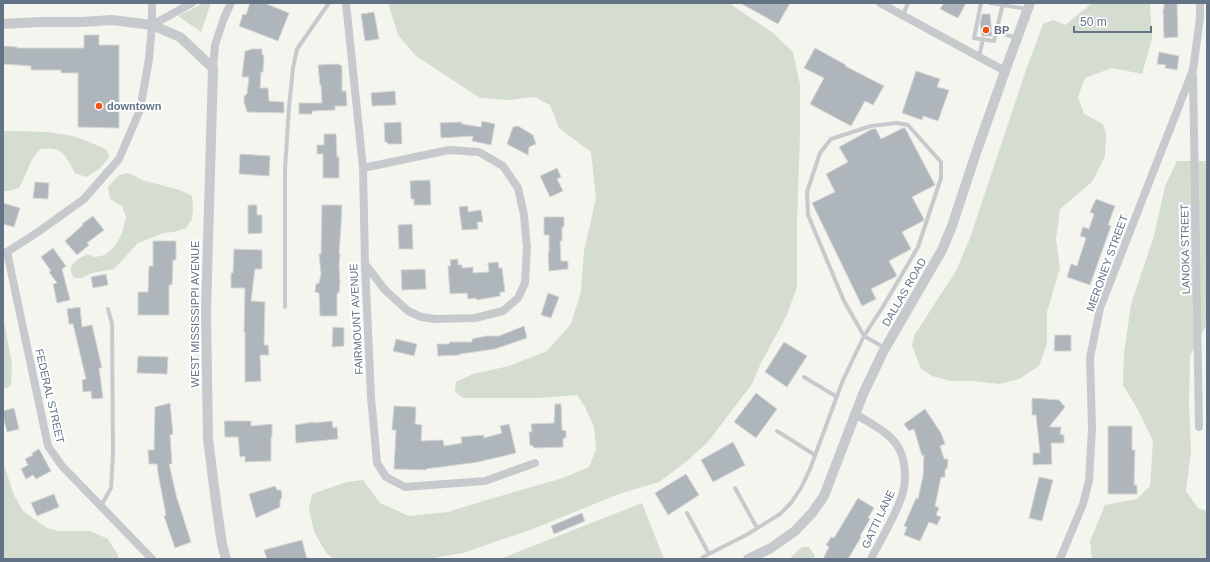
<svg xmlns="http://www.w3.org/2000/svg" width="1210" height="562" viewBox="0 0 1210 562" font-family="Arial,sans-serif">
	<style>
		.green { fill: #d5ddd1 }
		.building { fill: #aeb6bb; stroke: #d6d6d3 }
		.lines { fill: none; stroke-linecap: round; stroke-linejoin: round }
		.service { stroke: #c7cacd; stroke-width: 4 }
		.minor { stroke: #c7cacd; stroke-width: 8 }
		.tertiary { stroke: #c7cacd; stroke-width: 10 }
		.poi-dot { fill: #f25414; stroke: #fff; stroke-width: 1.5 }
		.labels { text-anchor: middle; stroke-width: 4; stroke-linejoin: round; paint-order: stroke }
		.poi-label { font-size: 11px; font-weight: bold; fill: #617384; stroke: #fff; text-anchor: start }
		.street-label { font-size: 11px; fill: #617384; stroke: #fff }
	</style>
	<rect width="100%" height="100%" fill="#f5f5f0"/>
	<!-- green -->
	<path class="green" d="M204,3H211L201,32L178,16Z
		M388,3H729L773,33L793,52L800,84V133L797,222V287L787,315L761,363L752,384L708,442L687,461L659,482L619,494L530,530L463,553L428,559H334L327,554L314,532L309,509L312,494L347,482L363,480L380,503L409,516L448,512L483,501L563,478L589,467L596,449L594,427L585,407L577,395L540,398H463L455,392L456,382L473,374L509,366L547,351L571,324L581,291L584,251L596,198L591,152L559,128L550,105L535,97L509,100L480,98L416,56L398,35Z
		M1092,3H1150L1152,39L1142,74L1112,68L1085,78L1078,97L1084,114L1103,124L1106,134L1105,156L1092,182L1060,209L1056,240L1060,268L1047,312V344L1039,366L1019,379L999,384L974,381H950L932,376L921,369L912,345L915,334L956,271L970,238L1026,70L1043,24L1053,20L1065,25Z
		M3,131C23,131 43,131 63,134C78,137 93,143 107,150L109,158L99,169L86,177L75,173C65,154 62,146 40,149L32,160L19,188L9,191H3Z
		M1177,161H1206L1207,162V324L1190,356L1189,402L1191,451L1186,491L1198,508L1207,511V559H1092L1090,541L1105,505L1137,499L1150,486L1153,441L1138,410L1123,385L1124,354L1131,304L1154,236L1165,186Z
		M128,173L135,176L142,180L180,190L192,196L193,209L192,219L186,228L174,232L164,233L138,243L114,269L92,273L82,278H74C65,265 77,260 87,254L95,257L105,255L115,246L122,233L126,217L122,206L110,199L108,187L119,175Z
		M3,316L12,364L11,386L3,389Z
		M3,462L14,495L23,511L47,528L58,531H90L108,539L118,555V559H3Z
		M642,503L664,559H500Z
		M802,547H809L815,556L813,559H789Z"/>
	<!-- building -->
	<path class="building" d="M250,3H264L289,13L278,41L239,26L243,14L246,15Z
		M740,3H790L778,24Z
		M944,3H966L958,18L940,9Z
		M1164,3H1177L1178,37L1164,38L1163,9H1164Z
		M374,12L379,39L365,41L361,14Z
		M982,14H990L992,36H982L980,24Z
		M84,35H99V45H119V128L78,127V73H61V70H31V66L3,64V46L17,47V48H84Z
		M815,48L846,65L845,66L884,86L873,105L865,101L851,126L810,104L824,78L804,68Z
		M250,49H262V55H264L263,72H261L260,88H268L269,101L284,102V113L247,112L244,102V96L247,94L249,77H242L245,51L250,50Z
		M1159,52L1179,56L1177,70L1165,68L1166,65L1157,64Z
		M338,64L342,66V91H346L347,106H335V110L312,111V114H299V103H322L321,85H320L318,65Z
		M916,71L940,79L937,87L949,90L938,121L923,116L922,120L902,113Z
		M395,91L396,105L372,106L371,93Z
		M482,121L495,124L491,145L472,141L473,136L441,138L440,123L461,122L462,124L481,127Z
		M401,122L402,144H388L387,142H385L384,123Z
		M518,126L533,135L536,144L529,147L528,155L507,144L513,127Z
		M903,128H905L935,185L912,197L924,219L923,221L902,232L911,249L889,261L897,276L871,289L876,299L862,306L812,203L835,192L826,174L848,162L839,147L872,129H876L881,139Z
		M324,134H336L337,157H339V178H323V154H317V145H324Z
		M240,154L270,156L269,176L239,174Z
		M557,168L561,177L557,179L563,191L550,197L540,176Z
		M430,180L431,205H414V199H411L410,181Z
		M35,182L49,183L48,199L33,198Z
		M1096,199L1115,206L1108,225L1111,226L1090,285L1067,277L1071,264L1077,266L1086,238L1080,236L1083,227L1089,229L1094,214L1090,212Z
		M3,203L20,208L14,227L3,224Z
		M248,205H257V215H262V233L248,234Z
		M322,205H342L341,225L339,254H340L339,265L340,283L339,293H337V316H320L319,293L315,292L316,284L319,283L321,274L319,254H321Z
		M468,206V212L481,210L483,222H477L478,229L462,230L459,207Z
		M93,216L104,230L87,243L89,245L77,255L65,241L83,225L82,224Z
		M544,217H564V227H562V241H560L561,261H568V269L549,271L548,253H549V235H544Z
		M412,224L413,249H399L398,225Z
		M153,241H176V260H173L172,285H169V315H138V292H148L149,266H153Z
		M53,248L66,266L62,269L70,300L57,303L53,284L57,283L49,272L51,271L41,257Z
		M234,249L262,250V269H255L251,301L265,302L264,345H268L269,355H260L261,381L245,382V332H244L245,288H231V273H233Z
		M458,259V265H462V268L473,267V273L489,272L488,263L498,262L499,268H502L505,292H500V296L477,300L476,298L468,299L467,293L450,294L448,266H451L450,260Z
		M425,269L426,289L402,290L401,270Z
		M106,274L108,285L93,288L91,277Z
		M548,293L559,297L551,318L541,315Z
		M80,307L82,327L92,325L102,368H99L103,398L92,399L91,391L83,392L82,380L86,379L73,324H69L67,309Z
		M524,326L527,338L495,349L460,354V355L438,356L437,344H449L450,342H472V339L486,336H499Z
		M333,327L344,328V346L332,347Z
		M1055,335H1071V351H1054Z
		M396,339L417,344L414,356L393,351Z
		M784,342L807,356L787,387L765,372Z
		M138,356L168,357L167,374L137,373Z
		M756,393L777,409L756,438L734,422Z
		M1032,398L1059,400L1065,407L1049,427H1061L1060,434L1064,435V443H1051L1052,464L1033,465V453H1040L1036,415H1032Z
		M170,403L173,434L170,435L172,464H169L177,499V498L191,542L175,548L164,516L166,515L158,473L157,464H149L148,450H154L155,407Z
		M555,404H561L562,430L566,431V438H563V447L534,448L533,446L530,445L529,432H532L531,424L554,423Z
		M394,406L416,407L415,424L422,425L421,441L443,440L444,446L462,443L461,437L484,435V438L502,433L500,426L509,424L516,453L478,462L426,469V470L394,469L396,430H392Z
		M14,408L19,429L7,432L3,416V411Z
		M925,409L941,433L945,444L940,446L944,459H948L947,469H945V477H941L935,506L939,508L936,515L941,517L937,525L929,522L920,541L904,535L907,527L904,526L916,498L918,499L923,476L924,455L922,456L914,429L909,431L904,424Z
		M224,421H251V426L272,424V437H271V461L245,462V456L240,457L238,437H225Z
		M332,421L333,428L337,427L338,439L296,443L295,425L313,422V423Z
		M1108,426H1132V450H1135L1134,485H1137V494H1108Z
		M733,442L745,465L713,482L701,460Z
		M39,449L51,471L36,479L33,475L26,479L21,469L28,465L25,459L33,455L32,453Z
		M686,474L699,495L668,515L655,493Z
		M1039,477L1053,480L1042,521L1029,518Z
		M275,486L277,490H281L282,497L280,500V507L256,518L249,494Z
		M54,494L59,507L37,516L31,503Z
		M858,498L874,508L868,518L870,519L860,536L861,537L848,559H823L829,547L826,545L831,537L834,538Z
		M582,513L585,521L554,534L551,526Z
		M302,540L307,559H267L264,550Z"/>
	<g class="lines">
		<!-- service -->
		<path class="service" d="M981,3L974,38L994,41L1003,3
			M990,3L1027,9
			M903,15L908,3
			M996,32L1017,38
			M979,57L983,39
			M897,123L908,125L941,162V178L918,247L884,305L864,336L844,301L808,215L807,192L820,153L831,139L871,126Z
			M285,307V169L289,107L293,68L297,49L329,3
			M804,377L837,397
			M777,431L815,455
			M735,488L757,528
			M101,506L111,488L113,454L112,324L108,309
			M687,513L709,554
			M702,559L703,557L748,534L780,514L791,503L801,488L810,469L843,380L864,336L885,348"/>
		<!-- minor -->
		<path class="minor" d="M346,3L363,168L365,264L371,397L377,463L386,477L405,487L485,481L535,463
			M880,3L1005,71
			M152,25L192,3
			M213,68L215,45L224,18L231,3
			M1193,75L1199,427
			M363,168L449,150L479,152L503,166L518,188L524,215L527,248L525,283L518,298L503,311L475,318L436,319L421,317L408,311L385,290L365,264
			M7,252L48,446L62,466L152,559
			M7,252L38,232L84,199L119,159L140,110L149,59L152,25V3
			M855,414C870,423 887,431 897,445C907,460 907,485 900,501C893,520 880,541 871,559
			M1060,559L1083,504L1089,481L1092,430L1090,358L1100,308L1193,70L1200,18V3"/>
		<!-- tertiary -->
		<path class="tertiary" d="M3,24L40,22H81L112,20L152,25L180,37L213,68L206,312L208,439L217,510L222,544L226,559
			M748,559L771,548L795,531L812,513L824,496L863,394L883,352L942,250L952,226L976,153L1005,71L1030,3"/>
	</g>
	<!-- markers -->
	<g class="poi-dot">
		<circle cx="986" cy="30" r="4"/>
		<circle cx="99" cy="106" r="4"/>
	</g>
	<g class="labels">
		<!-- poi labels -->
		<g class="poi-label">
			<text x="994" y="34">BP</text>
			<text x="107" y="110">downtown</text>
		</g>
		<!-- street labels -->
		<g class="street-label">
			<text transform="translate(1185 249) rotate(-91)" y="4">LANOKA STREET</text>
			<text transform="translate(1107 263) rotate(-70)" y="4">MERONEY STREET</text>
			<text transform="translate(904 292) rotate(-60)" y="4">DALLAS ROAD</text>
			<text transform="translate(195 314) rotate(-90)" y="4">WEST MISSISSIPPI AVENUE</text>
			<text transform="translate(356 319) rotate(-93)" y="4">FAIRMOUNT AVENUE</text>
			<text transform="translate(50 396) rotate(77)" y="4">FEDERAL STREET</text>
			<text transform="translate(878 519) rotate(-65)" y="4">GATTI LANE</text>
		</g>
	</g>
	<!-- border -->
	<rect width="1210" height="562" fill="none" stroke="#617384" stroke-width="8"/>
	<!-- scale -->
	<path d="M1074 26v6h77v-6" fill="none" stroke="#617384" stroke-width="2"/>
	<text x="1080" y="26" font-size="12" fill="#617384" stroke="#ffffff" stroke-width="3" paint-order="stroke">50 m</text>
</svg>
